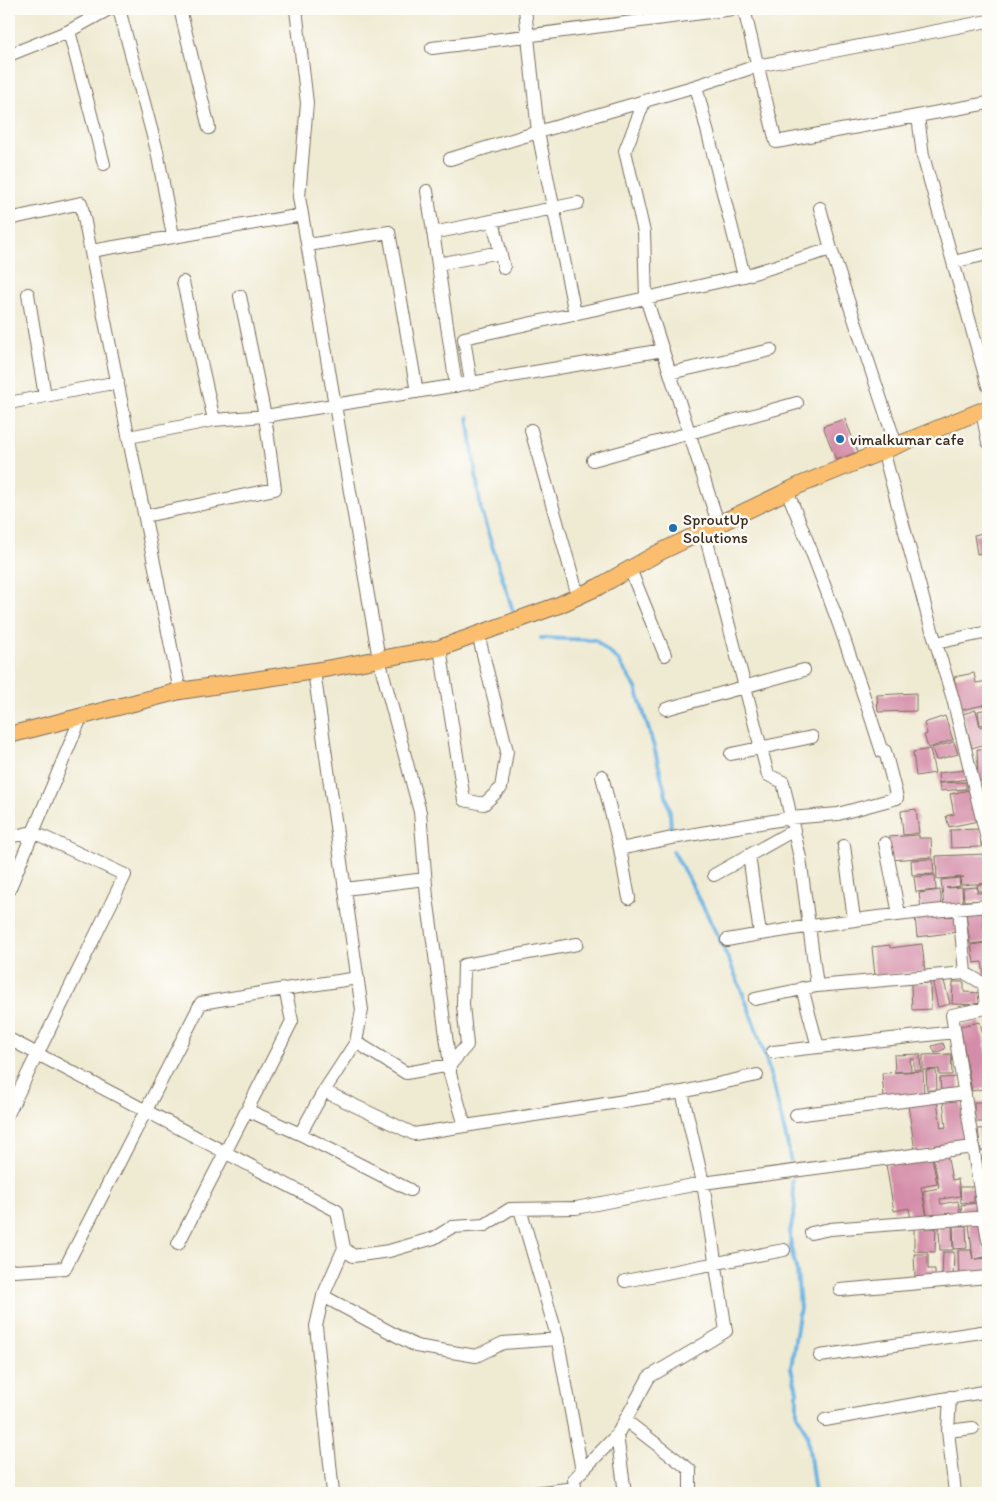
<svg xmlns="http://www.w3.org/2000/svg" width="997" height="1502" viewBox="0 0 997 1502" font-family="Itim,sans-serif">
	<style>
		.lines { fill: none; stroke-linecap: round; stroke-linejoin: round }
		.stream { stroke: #6bb3e2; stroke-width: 4 }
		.building { fill: #d48ca8 }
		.minor-casing { stroke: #7a6d5d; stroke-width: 14 }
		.major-casing { stroke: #7a6d5d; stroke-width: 18 }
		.minor { stroke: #fff; stroke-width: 12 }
		.major { stroke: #fabe6e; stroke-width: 16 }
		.poi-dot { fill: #1f6fb2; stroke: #fdfcf7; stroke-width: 2 }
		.labels { text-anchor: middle; stroke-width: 5; stroke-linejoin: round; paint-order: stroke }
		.poi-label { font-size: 16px; fill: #3b2a1e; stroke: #fdfcf7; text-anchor: start }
	</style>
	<rect width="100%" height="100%" fill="#fdfcf7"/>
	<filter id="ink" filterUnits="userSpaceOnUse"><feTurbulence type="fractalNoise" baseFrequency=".02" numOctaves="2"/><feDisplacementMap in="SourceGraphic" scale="10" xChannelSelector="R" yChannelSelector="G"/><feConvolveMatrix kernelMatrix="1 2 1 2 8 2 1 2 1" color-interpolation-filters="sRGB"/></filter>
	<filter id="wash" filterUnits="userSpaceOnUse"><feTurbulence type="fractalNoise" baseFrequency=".0096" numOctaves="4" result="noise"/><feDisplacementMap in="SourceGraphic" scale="20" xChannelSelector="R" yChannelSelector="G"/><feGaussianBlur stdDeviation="1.12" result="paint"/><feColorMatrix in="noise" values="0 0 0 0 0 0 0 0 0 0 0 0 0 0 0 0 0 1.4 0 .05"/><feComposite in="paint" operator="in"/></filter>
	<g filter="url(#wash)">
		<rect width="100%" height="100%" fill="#efead2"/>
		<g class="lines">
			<!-- stream -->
			<path class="stream" d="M468,417L481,511L513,611
				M541,638L595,640L618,660L636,688L654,747L670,812L671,829
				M673,851C720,932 759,1020 780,1112C783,1128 789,1144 790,1160
				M792,1180L795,1208L790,1232L791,1248L797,1272L800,1307L791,1368L797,1391V1414L807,1434L815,1493"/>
		</g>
		<g id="blocks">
			<!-- building -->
			<path class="building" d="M845,419L858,452L836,460L823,426Z
				M988,532V551L977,554L974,535Z
				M974,673L976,683L988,681V704L961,710L954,677Z
				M916,693V711L878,712L877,695Z
				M987,709L988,724L980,725L978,711Z
				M976,710L980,727L988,725V743L972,748L963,714Z
				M945,716L953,740L928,748L924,735L927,734L924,723Z
				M954,742L958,754L936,760L932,748Z
				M930,749L935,773L916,776L913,752Z
				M977,749H988V781H978Z
				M965,770L967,779L939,783L938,773Z
				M966,782V789L940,791L939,783Z
				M988,787V805L985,806L982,788Z
				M974,789L978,821L949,827L946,816L954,814L950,794Z
				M916,809L919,833L903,835L901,811Z
				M981,829V847L951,848L950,830Z
				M919,835V838H931L932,857L890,860L889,837Z
				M987,854L988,883L961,885L960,878L964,877L937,879L936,856Z
				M933,859L934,874L912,875L911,860Z
				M935,875L936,890L916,892L914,877Z
				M959,878L960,886L946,888L962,887L963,904L944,905L941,880Z
				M988,884V891H978L977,885Z
				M977,887V893L988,892V900L964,901L963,888Z
				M940,890L942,906L921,909L919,893Z
				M956,912L958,932L917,937L915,916Z
				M982,912L986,942L970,944L966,914Z
				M986,943L988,949V977L984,978L982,962L974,963L971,945Z
				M922,944L925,971L875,976L872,947L890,945V948Z
				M943,977L950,1004L938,1007L932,979Z
				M953,982H964V992L981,993L980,1005L952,1004Z
				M930,983L931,1009L912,1010L911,984Z
				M980,1022L988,1058V1088L972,1091L960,1026Z
				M943,1043L945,1049L935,1053L932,1046Z
				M920,1054L921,1070H914V1059H910L911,1071L895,1072L894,1055Z
				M951,1054L952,1075H939V1069L923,1070V1055Z
				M936,1070L937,1090H927L926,1071Z
				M923,1071L924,1095L884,1098L882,1073Z
				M959,1077V1091L941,1092L940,1078Z
				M960,1098L967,1144L915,1151L908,1105L937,1101L941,1128L946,1127L943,1101Z
				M974,1102H988V1122H974Z
				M988,1128V1150L981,1151L978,1129Z
				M947,1154L952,1180L958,1179L960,1196L940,1199L941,1204L958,1201L960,1214L928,1220L923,1191L939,1188L933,1156Z
				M932,1157L937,1184L921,1187L927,1217L911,1220L909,1208L894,1211L886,1165Z
				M988,1157V1176H983L982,1158Z
				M960,1187H974V1202L961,1203Z
				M976,1203L978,1212L962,1214L961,1205Z
				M981,1223L985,1257L975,1259L988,1258V1273L959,1274L958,1250H971L973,1259L969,1224Z
				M939,1226H952L953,1250H940Z
				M953,1226H966L967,1248L954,1249Z
				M914,1228H936L935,1252L914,1251Z
				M943,1252H954L953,1277L942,1276Z
				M914,1254H928V1269H935V1277H915Z"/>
		</g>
	</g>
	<g filter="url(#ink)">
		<use href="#blocks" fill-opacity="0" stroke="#7a6d5d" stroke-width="1"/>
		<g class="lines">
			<defs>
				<path id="minor" d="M119,9L157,151L173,236
					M180,9L209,128
					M296,9L307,103L299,197L379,659L420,812L427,897L450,1065L406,1073L356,1042
					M744,9L776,142L988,103
					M371,10L372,9
					M432,48L733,9
					M9,55L69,31
					M918,116L923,156L988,386
					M450,159L538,132L525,9
					M104,164L69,31L109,9
					M427,191L456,386
					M820,208L831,249L896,445
					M9,219L81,203L180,691
					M493,221L504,268
					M433,233L578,203
					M308,245L389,232L417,392
					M91,251L302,215
					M953,262L988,254
					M438,264L500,252
					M744,276L831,249
					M28,294L45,396
					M575,314L538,132L696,86
					M670,373L771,350
					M471,383L663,350
					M9,403L118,382
					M982,411L988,442
					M214,420L265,416L471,383L464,338L646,298L644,232L625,151L644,102
					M531,430L578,596
					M129,437L214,420L183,282
					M883,450L928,617L953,699L988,843
					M593,460L797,403
					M145,516L275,489L265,416L240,296
					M718,523L646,298L744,276L696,86L757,66L988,21
					M704,530L768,775L783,782L800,858L817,986
					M630,569L665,655
					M936,643L988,632
					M440,648L464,800L484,804L501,788L507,751L478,634
					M314,671L362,1010L356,1042L324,1091
					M666,709L804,670
					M731,754L812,737
					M602,776L620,849L629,898
					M9,837L33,832L125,875L9,1112
					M885,843L899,914
					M844,846L854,919
					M620,849L672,838L790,818L838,814L897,798L885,751L882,752C854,663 823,577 787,491
					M749,855L760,934
					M714,875L794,830
					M345,889L425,879
					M9,890L82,715
					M959,908L965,973
					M727,940C814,924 900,913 988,906
					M358,978L285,989L292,1021L247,1110L300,1134L324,1091L414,1134L682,1092L757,1075
					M984,984L986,1008L952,1015L988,1240
					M802,988L818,1047
					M755,999L817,986L965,973L984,984H988
					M9,1039L337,1211L344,1248L353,1256L389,1251L434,1238L452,1227L485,1225L510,1209L576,1208L703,1183L973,1147
					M773,1052L955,1032
					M796,1115L965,1093
					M465,1126L450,1074V1065L467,1045L463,1005L464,965L577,944
					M300,1134L410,1190
					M520,1209L557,1336L582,1471
					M811,1233L830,1229L988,1217
					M178,1244L247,1110
					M9,1269L14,1271L65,1268L201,1003L285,989
					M625,1281L784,1250
					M840,1290L988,1277
					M323,1296L416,1346L476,1356L503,1343L558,1339
					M820,1356L988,1331
					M625,1420L690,1470V1493
					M825,1420L988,1391
					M948,1431L950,1397
					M333,1493L316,1326L323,1296L344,1248
					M534,1493L575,1488
					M576,1493L574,1479L617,1435
					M625,1493L617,1435L649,1377L726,1331L703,1183L682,1092
					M955,1493L948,1431L973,1428"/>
				<path id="major" d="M9,735L180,691L314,671L440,648L559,605L598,587L658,553L800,485L988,408"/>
			</defs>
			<!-- minor casing -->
			<use href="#minor" class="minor-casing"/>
			<!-- major casing -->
			<use href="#major" class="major-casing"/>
			<!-- minor -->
			<use href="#minor" class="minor"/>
			<!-- major -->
			<use href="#major" class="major"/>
		</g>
	</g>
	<!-- markers -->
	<g class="poi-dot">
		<circle cx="840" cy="439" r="5"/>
		<circle cx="673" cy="528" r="5"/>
	</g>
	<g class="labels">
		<!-- poi labels -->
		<g class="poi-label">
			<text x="850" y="445">vimalkumar cafe</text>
			<text x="683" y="525">SproutUp<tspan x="683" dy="18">Solutions</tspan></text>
		</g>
	</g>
	<!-- margin -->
	<rect width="997" height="1502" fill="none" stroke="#fdfcf7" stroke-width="30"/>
</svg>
